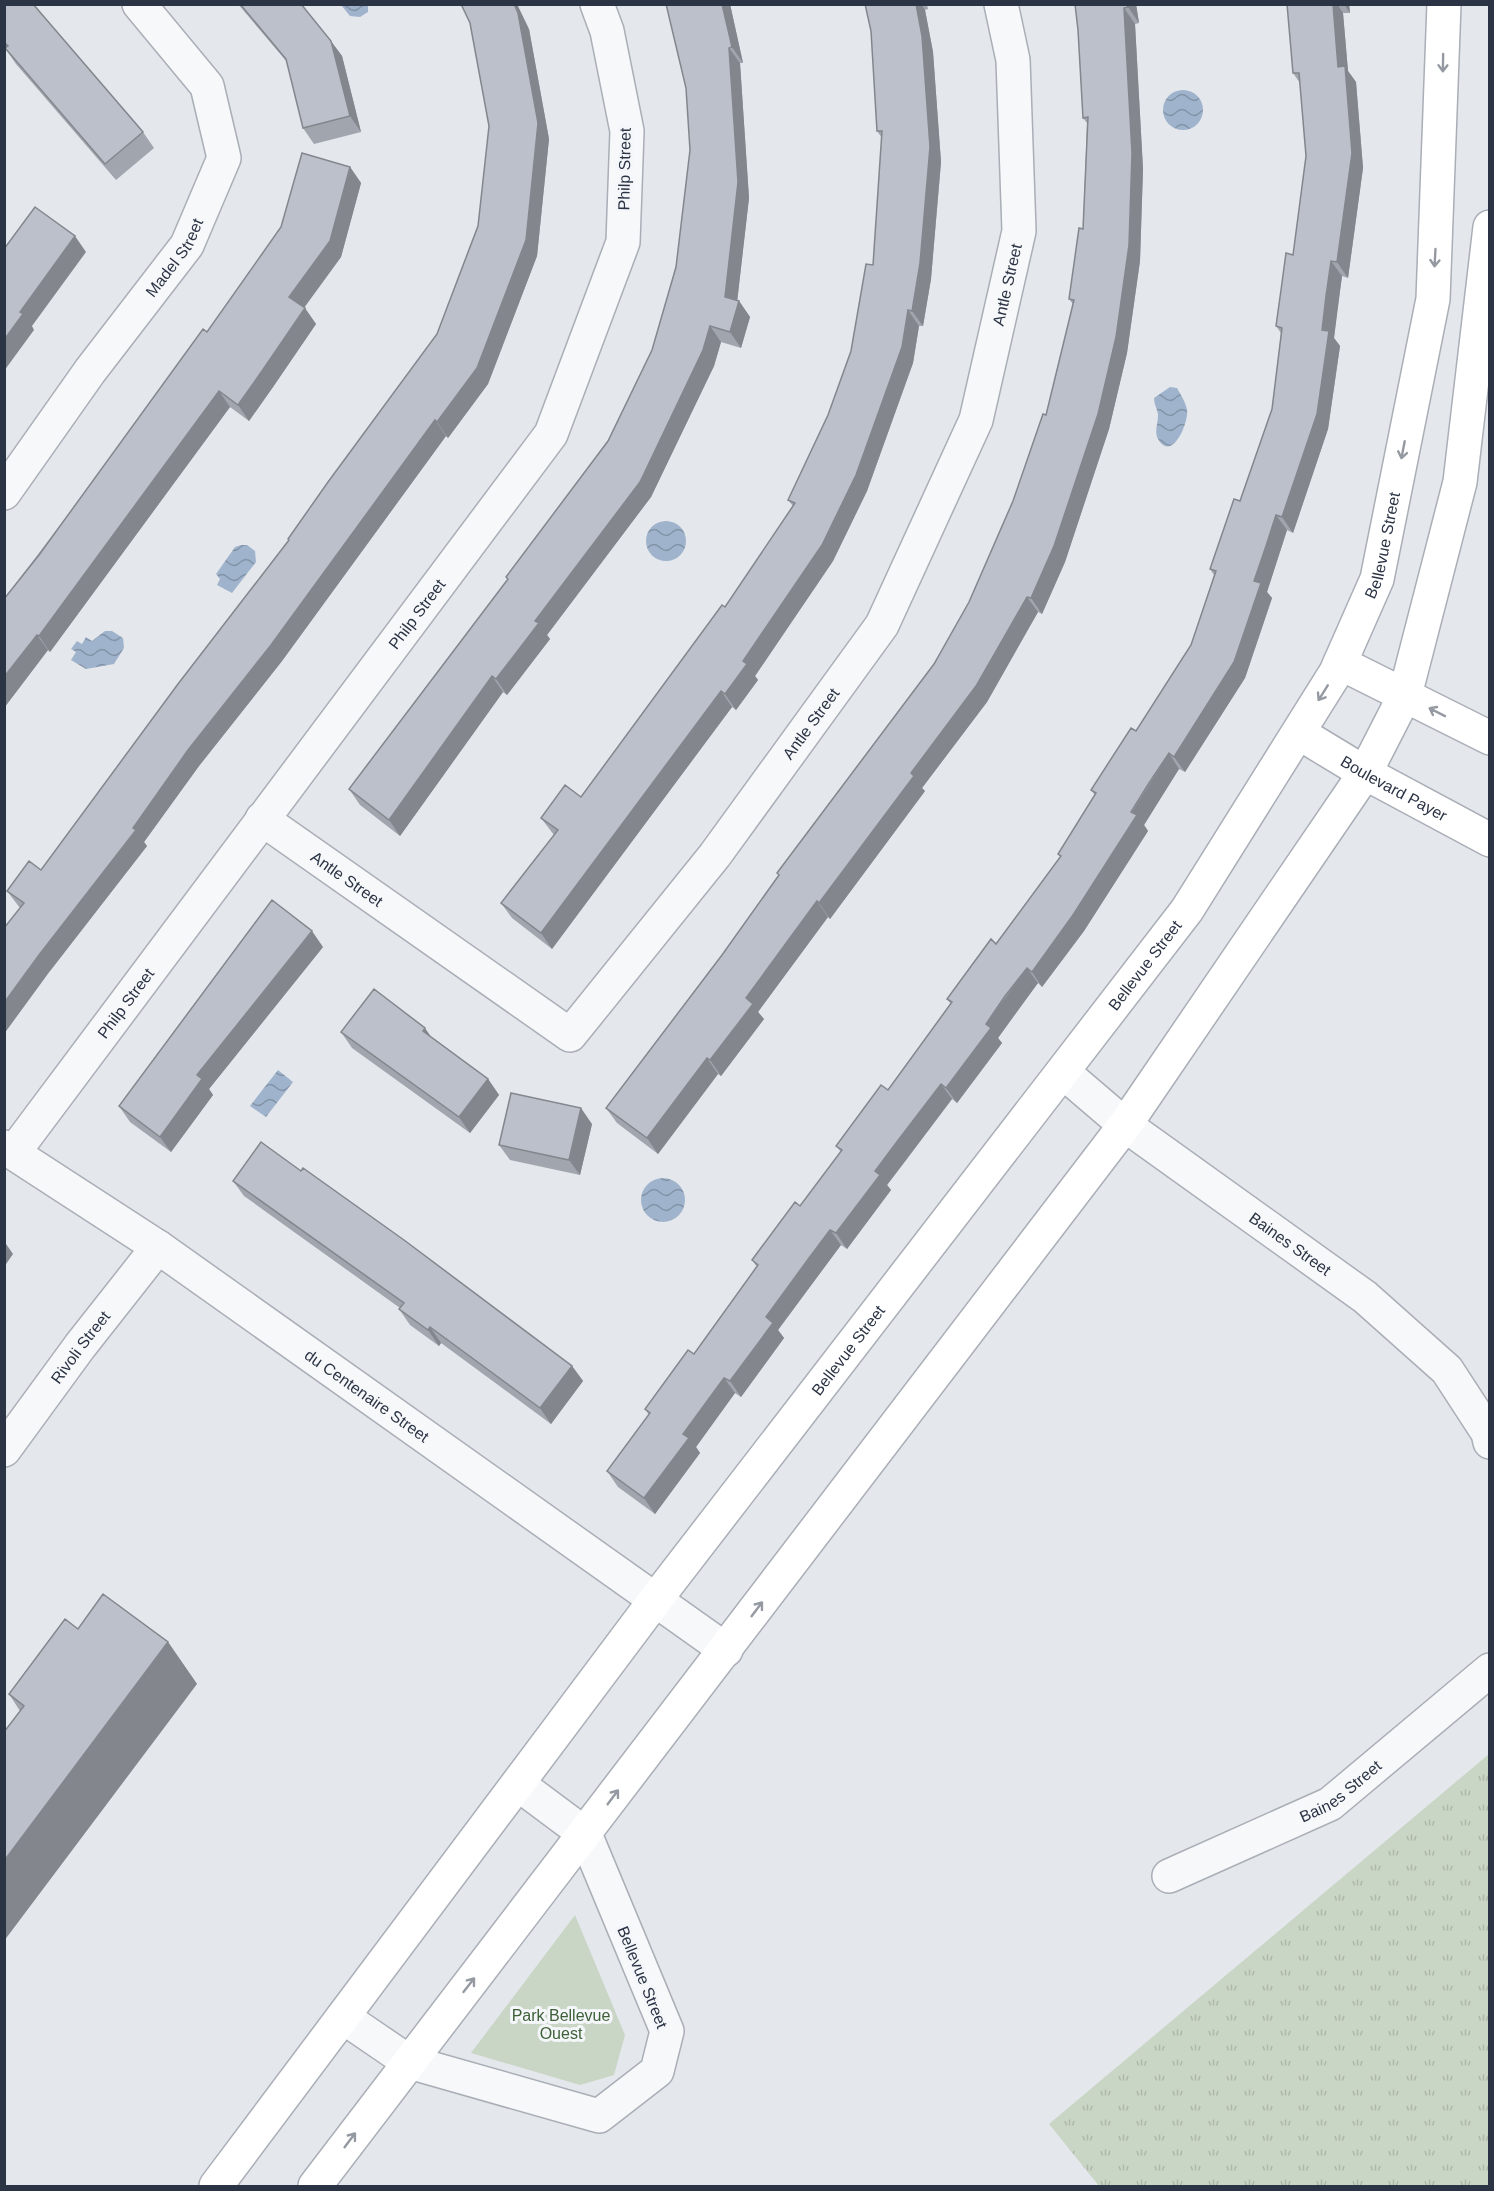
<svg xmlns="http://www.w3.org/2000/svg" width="1494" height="2191" viewBox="0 0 1494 2191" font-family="Arial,sans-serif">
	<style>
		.grass { fill: url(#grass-tufts) }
		.park { fill: #c9d6c5 }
		.water { fill: url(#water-waves) }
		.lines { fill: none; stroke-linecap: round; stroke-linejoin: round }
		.street-casing { stroke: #a9aeb7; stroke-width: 36 }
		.secondary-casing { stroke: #a9aeb7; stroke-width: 36 }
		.street { stroke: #f7f8fa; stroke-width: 33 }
		.secondary { stroke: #fff; stroke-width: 33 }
		.wall { fill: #a1a5ae }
		.shaded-wall { fill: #83868d }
		.building { fill: #bbc0ca; stroke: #83868d; stroke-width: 1.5 }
		.oneway { stroke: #959aa2 }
		.labels { text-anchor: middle; stroke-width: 6; stroke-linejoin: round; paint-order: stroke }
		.street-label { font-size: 16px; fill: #2b3445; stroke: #f4f6f9 }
		.park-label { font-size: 16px; fill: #3f6138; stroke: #f4f6f9 }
	</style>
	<defs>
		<pattern id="grass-tufts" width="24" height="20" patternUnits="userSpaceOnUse" patternTransform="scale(1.5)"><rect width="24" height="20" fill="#c9d6c5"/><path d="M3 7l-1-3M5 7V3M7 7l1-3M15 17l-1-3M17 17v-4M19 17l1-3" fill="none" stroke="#adb8ab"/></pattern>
		<pattern id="water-waves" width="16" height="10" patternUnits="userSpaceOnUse" patternTransform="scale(1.5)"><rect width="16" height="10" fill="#9fb4cc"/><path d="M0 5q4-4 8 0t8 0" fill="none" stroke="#8293a7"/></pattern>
	</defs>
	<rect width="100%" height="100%" fill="#e4e7ec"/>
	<!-- grass -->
	<path class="grass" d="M1489,1754V2186H1099L1049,2124Z"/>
	<!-- park -->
	<path class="park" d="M575,1915L625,2035L614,2075L580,2085L471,2053Z"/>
	<!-- water -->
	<path class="water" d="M341,5H368V12L360,17L350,16Z
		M1163 110a20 20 0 1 1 40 0a20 20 0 1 1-40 0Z
		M1170,387L1177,388C1181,395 1186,403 1187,410C1189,422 1172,463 1158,439C1154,432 1158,423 1158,416C1158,410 1154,405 1154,398Z
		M646 541a20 20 0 1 1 40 0a20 20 0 1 1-40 0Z
		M241,545H247L255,551L256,562L232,593L217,585L220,579L216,574L235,547Z
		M105,631H112L123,638L124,648L114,664L86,669L71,660L76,652L71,649L77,641L82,644L86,637L92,641Z
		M278,1070L293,1082L266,1117L250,1106Z
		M641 1200a22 22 0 1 1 44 0a22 22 0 1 1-44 0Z"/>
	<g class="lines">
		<defs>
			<g id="street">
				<path id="s1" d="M4,493L90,371L187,245L224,158L207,86L139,4"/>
				<path id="s2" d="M262,819L570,1035L715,855L882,625L976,420L1019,231L1013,60L1001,4"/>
				<path id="s3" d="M1063,1072L1125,1125L1365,1297L1447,1370L1488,1433L1490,1442"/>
				<path id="s4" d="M4,1147L158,1247L726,1650"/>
				<path id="s5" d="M14,1152L551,434L623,242L627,131L607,31L597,4"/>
				<path id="s6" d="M4,1450L80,1346L158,1247"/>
				<path id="s7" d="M1169,1876L1330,1804L1490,1670"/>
				<path d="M343,2017L409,2062L599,2116L657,2071L667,2031L585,1834L518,1784"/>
			</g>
			<g id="secondary">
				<path d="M1340,663L1490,738"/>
				<path id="s8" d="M1299,733L1365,773L1490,840"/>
				<path id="s9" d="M216,2186L656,1599L1187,910L1336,672L1377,579L1433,299L1444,4"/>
				<path d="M315,2186L1125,1125L1365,773L1405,695L1460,482L1490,227"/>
			</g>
		</defs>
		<!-- street casing -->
		<use href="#street" class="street-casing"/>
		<!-- secondary casing -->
		<use href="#secondary" class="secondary-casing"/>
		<!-- street -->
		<use href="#street" class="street"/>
		<!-- secondary -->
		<use href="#secondary" class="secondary"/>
	</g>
	<!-- wall -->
	<path class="wall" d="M4,4L143,132L154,148L116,180L16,64L5,48L6,47L4,45Z
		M238,4H301L342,56L361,132L314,144L303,128L287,62Z
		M730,4L743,63H740L749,198L737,301H739L750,317L741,348L721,342L714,366L651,497L547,635L550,639L507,695L503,692L400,836L360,805L349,789L508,579L506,577L608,441L652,350L676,267L690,150L686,88Z
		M865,4H927L928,9L925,10L933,52L941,162L931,279L923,326H919L913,363L867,491L833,561L755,676L758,680L736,710L732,707L552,949L512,918L501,903L554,835L541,818L581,797L725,607L793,506L788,500L828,415L851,351L873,265L882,138L877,131L871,31Z
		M1075,4H1136L1139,23L1135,24L1143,169L1140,261L1127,353L1109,429L1065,562L1042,614L1038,612L987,702L922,788L925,791L830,919L828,917L758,1012L764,1019L721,1076L718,1074L658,1154L617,1123L606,1108L722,955L779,875L777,873L934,664L969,602L1013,501L1046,415L1073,304L1069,299L1083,229L1087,123L1083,118L1078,30Z
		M1287,4H1349L1350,13H1343L1348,71L1356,82L1363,168L1348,278L1342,276L1337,312L1334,338L1340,346L1328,429L1293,533L1287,530L1276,564L1267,592L1272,598L1245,678L1185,772L1179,769L1160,799L1144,825L1148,831L1084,931L1042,987L1038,983L1016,1012L998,1038L1002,1043L957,1103L952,1099L907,1159L887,1185L891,1190L847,1249L841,1245L820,1273L778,1330L784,1338L741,1397L735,1393L696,1447L700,1453L655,1514L618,1487L607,1471L649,1415L645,1409L694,1354L757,1267L752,1260L800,1206L841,1152L836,1146L888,1090L951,1004L947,999L996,944L1060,857L1058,854L1095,795L1091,790L1136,731L1191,645L1214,575L1210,569L1240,501L1272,409L1281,333L1276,326L1293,255L1306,156L1300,83L1293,73Z
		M529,29L549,139L537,256L488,384L448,438L446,436L282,661L199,766L144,842L147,846L50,971L20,908L7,891L41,870L289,541L288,539L437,334L478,226Z
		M350,167L361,183L341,257L304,308L316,324L273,387L249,421L230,407L50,652L48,650L4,708V599L207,332Z
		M323,947L209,1089L213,1095L171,1152L130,1122L119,1106Z
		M341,1032L488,1079L499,1095L470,1133L352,1048Z
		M592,1124L580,1175L510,1160L499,1145Z
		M301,1171L572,1366L583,1381L551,1424L441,1343L439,1346L410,1325L399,1309L400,1308L244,1196L233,1181Z
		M78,1629L168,1642L197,1684L20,1711L9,1694Z"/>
	<!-- shaded-wall -->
	<path class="shaded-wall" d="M514,4H517L529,29L549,139L537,256L488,384L448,438L437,422L526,240Z
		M722,4H730L743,63L732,47Z
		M916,4H921L925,10L933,52L941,162L931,279L923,326L912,311Z
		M1127,4H1136L1139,23L1128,7Z
		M1333,4H1337L1343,13L1348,71L1356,82L1363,168L1348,278L1337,262L1338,67Z
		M1344,4H1349L1350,13Z
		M1124,8L1135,24L1143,169L1140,261L1127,353L1109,429L1065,562L1042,614L1031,598Z
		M331,41L342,56L361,132L350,116Z
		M729,48L740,63L749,198L736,312L739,301L750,317L741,348L730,332L725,297Z
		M350,167L361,183L341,257L300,313L289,297Z
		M75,236L86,252L32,326L34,330L4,371V340L20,312Z
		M1331,261L1342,276L1334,338L1340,346L1328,429L1293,533L1282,517L1322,330Z
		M305,308L316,324L273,387L249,421L238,405Z
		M908,310L919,326L913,363L867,491L833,561L755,676L758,680L736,710L725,694L743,661Z
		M710,326L721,342L714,366L651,497L547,635L550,639L507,695L496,679L535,621Z
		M219,391L230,407L50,652L39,636Z
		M435,420L446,436L282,661L199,766L144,842L147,846L50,971L4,1034V1003L133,828L188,750Z
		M1276,515L1287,530L1267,592L1272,598L1245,678L1185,772L1174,757L1254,581Z
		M1027,597L1038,612L987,702L922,788L925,791L830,919L819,903L911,773Z
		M37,635L48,650L4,708V677Z
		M492,676L503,692L400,836L389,820Z
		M721,691L732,707L552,949L541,933Z
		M1169,753L1179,769L1144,825L1148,831L1084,931L1042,987L1032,972Z
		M817,901L828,917L758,1012L764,1019L721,1076L710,1060L746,998Z
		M312,931L323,947L209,1089L213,1095L171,1152L160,1137L197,1075Z
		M1027,968L1038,983L998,1038L1002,1043L957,1103L946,1088L986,1024Z
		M425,1028L436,1044L423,1031Z
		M707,1058L718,1074L658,1154L647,1138Z
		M488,1079L499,1095L470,1133L459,1117Z
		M941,1084L952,1099L887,1185L891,1190L847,1249L836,1233L875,1171Z
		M581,1108L592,1124L580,1175L569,1160Z
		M830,1230L841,1245L778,1330L784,1338L741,1397L730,1381L766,1317Z
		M4,1241L13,1254L4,1267Z
		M430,1327L441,1343L439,1346L428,1330Z
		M572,1366L583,1381L551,1424L540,1408Z
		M724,1378L735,1393L696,1447L700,1453L655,1514L644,1498L683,1434Z
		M168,1642L197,1684L4,1941V1861Z"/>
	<!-- building -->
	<path class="building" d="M4,4H33L143,132L105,164L5,48L8,46L4,42Z
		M240,4H301L331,41L350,116L303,128L286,59Z
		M461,4H514L518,13L538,123L526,240L477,368L437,422L435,420L271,645L188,750L133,828L136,830L39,955L4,1003V928L24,903L7,891L29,861L41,870L178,684L289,540L288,539L328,482L437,334L478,226L489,126L470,23Z
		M666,4H722L732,47L729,48L738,182L725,297L739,301L730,332L710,326L703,350L640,482L535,621L539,623L496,679L492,676L389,820L349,789L508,579L506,577L608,441L652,350L676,267L690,150L686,88Z
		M865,4H916L922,36L930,147L920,263L912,311L908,310L902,347L856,475L822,545L743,661L747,664L725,694L721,691L541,933L501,903L558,830L541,818L565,785L581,797L722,605L725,607L795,503L788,500L828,415L851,351L866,264L873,265L882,131H877L871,31Z
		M1075,4H1127L1128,7L1124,8L1132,153L1129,245L1116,337L1098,414L1054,546L1031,598L1027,597L976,686L911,773L914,776L819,903L817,901L746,998L753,1004L710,1060L707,1058L647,1138L606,1108L722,955L779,875L777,873L934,664L969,602L1013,501L1043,414L1046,415L1074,300L1069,299L1079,228L1083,229L1088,117L1083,118L1078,30Z
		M1287,4H1333L1338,67L1345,66L1352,153L1337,262L1331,261L1326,296L1322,330L1329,331L1317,414L1282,517L1276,515L1265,549L1254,581L1261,583L1234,662L1174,757L1169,753L1149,783L1131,812L1137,815L1073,915L1032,972L1027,968L1005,996L986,1024L991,1028L946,1088L941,1084L896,1143L875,1171L880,1175L836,1233L830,1230L809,1258L766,1317L773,1323L730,1381L724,1378L683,1434L689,1438L644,1498L607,1471L650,1413L645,1409L688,1350L694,1354L758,1265L752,1260L795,1202L800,1206L842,1150L836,1146L881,1085L888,1090L952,1002L947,999L991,939L996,944L1061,856L1058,854L1096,793L1091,790L1131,728L1136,731L1191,645L1216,571L1210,569L1234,499L1240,501L1272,409L1282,328L1276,326L1281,290L1286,253L1293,255L1306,156L1299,73H1293Z
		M302,153L350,167L330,241L289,297L305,308L262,371L238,405L219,391L39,636L37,635L4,677V599L39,555L203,329L207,332L281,227Z
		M35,207L75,236L20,312L23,314L4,340V249Z
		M272,900L312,931L197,1075L202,1079L160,1137L119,1106Z
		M374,989L425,1028L423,1031L488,1079L459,1117L341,1032Z
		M511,1093L581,1108L569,1160L499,1145Z
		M261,1142L301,1171L303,1168L404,1240L572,1366L540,1408L430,1327L428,1330L399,1309L404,1303L233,1181Z
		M103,1594L168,1642L4,1861V1732L24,1706L9,1694L65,1619L78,1629Z"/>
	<!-- one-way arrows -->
	<defs><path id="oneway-shaft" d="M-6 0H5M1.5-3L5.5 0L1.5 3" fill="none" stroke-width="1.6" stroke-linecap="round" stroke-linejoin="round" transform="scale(1.5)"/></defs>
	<g class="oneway">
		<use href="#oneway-shaft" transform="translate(1443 63) rotate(91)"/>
		<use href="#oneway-shaft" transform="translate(1435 258) rotate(93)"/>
		<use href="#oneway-shaft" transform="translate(1403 450) rotate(101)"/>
		<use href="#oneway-shaft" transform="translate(1323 693) rotate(122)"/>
		<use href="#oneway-shaft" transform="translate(1437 712) rotate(-153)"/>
		<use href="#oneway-shaft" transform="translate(757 1609) rotate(-53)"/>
		<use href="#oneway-shaft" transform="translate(613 1797) rotate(-53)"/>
		<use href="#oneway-shaft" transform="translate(469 1985) rotate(-52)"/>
		<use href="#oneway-shaft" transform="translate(350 2140) rotate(-53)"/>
	</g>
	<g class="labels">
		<!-- street labels -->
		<g class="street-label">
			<text transform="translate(624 169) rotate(-89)" y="6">Philp Street</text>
			<text dy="6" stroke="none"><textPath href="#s1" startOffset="291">Madel Street</textPath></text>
			<text dy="6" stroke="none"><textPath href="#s2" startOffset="1256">Antle Street</textPath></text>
			<text dy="6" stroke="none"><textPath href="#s9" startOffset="2020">Bellevue Street</textPath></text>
			<text dy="6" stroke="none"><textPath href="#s5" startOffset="672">Philp Street</textPath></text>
			<text dy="6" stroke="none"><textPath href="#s2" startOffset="770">Antle Street</textPath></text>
			<text dy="6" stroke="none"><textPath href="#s8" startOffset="110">Boulevard Payer</textPath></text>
			<text dy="6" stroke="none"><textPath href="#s2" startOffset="104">Antle Street</textPath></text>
			<text dy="6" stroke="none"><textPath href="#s9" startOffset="1534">Bellevue Street</textPath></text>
			<text dy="6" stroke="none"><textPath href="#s5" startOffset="186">Philp Street</textPath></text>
			<text dy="6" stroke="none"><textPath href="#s3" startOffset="285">Baines Street</textPath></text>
			<text dy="6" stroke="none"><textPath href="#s6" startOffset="128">Rivoli Street</textPath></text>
			<text dy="6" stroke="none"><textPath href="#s9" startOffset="1048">Bellevue Street</textPath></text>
			<text dy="6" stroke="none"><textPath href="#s4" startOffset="440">du Centenaire Street</textPath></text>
			<text dy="6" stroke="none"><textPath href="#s7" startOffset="192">Baines Street</textPath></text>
			<text transform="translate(643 1977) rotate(68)" y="6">Bellevue Street</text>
		</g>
		<!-- park labels -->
		<g class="park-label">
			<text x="561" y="2021">Park Bellevue<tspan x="561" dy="18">Ouest</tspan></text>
		</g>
	</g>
	<!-- border -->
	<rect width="1494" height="2191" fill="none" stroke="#2b3445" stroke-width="12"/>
</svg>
